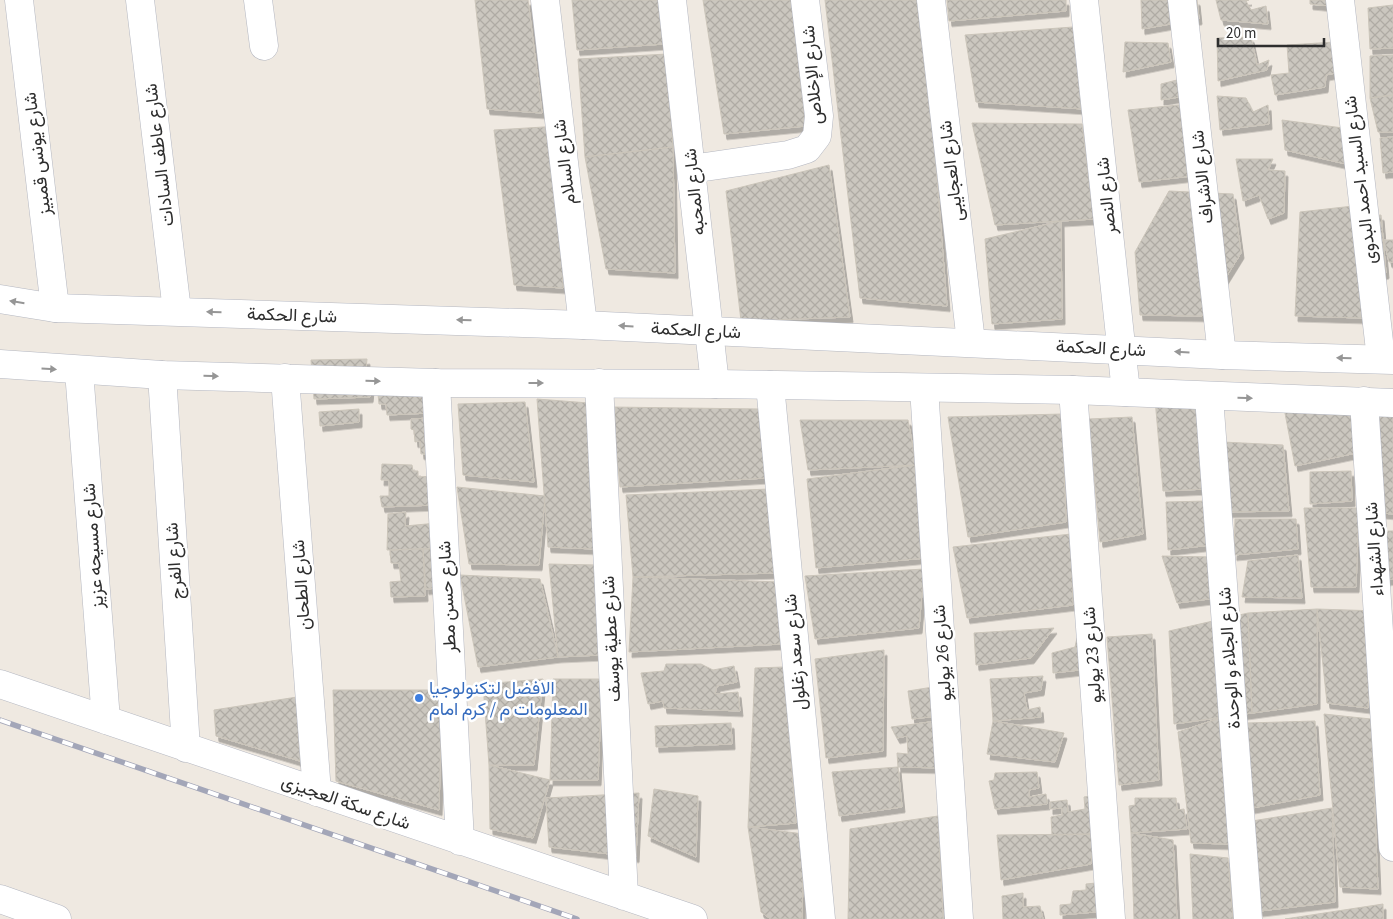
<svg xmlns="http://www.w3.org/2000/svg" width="1393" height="919" viewBox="0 0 1393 919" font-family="'Source Sans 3',Vazirmatn,sans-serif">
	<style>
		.building { fill: url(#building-cross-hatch); stroke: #cbc5ba; filter: url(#shadow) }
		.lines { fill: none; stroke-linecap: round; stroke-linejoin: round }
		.street-casing { stroke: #b4b7c1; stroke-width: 29 }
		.secondary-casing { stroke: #b4b7c1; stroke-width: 29 }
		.street { stroke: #fff; stroke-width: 28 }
		.secondary { stroke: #fff; stroke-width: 28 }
		.rail-casing { stroke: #a3a6b8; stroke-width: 5.5 }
		.rail { stroke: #fff; stroke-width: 4; stroke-dasharray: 11; stroke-linecap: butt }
		.oneway { fill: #969696 }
		.shop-dot { fill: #3f7fe0; stroke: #fff; stroke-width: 2 }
		.labels { text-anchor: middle; stroke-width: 5; stroke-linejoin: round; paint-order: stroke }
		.street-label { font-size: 18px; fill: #2e2e2e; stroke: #fff }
		.shop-label { font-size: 18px; fill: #366cbe; stroke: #fff; text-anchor: start }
	</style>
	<defs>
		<pattern id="building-cross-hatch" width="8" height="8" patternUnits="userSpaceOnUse" patternTransform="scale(1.25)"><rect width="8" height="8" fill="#cbc7bf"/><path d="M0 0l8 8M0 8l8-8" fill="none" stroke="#afaba4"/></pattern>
		<filter id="shadow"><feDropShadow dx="3" dy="5.5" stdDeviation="0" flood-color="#0004"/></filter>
	</defs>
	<rect width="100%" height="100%" fill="#efe9e1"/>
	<!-- building -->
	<path class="building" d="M475,0H528L542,113L487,109Z
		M572,0H659L664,44L577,50Z
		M703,0H792L806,126L724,134Z
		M825,0H923L947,306L860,298Z
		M947,0H1066V11L949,21Z
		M1141,0H1197L1199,19L1142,29Z
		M1216,0H1249L1246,1L1251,10L1266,6L1268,24L1221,20Z
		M1310,0H1331V6L1310,4Z
		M1393,5V48L1370,49L1368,8Z
		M1073,27L1084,109L976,102L965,35Z
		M1251,37L1257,65L1269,60L1267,70L1218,81L1217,38Z
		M1125,42L1168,43L1171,62L1123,72Z
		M1335,42L1340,72L1326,75L1325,87L1275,95L1271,75L1289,73L1287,45Z
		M667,54L673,147L585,157L578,59Z
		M1393,55V95L1370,98V56Z
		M1181,79L1185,96L1161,100V84Z
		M1393,95V132H1378L1370,98Z
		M1217,96L1246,98L1253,112L1268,105L1269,124L1220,130Z
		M1188,104L1192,176L1139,182L1128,110Z
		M1282,120L1343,128L1346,164L1285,150Z
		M972,123L1082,124L1094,219L995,225Z
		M560,126L563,288L514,285L494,130Z
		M1393,137V172L1383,173L1380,138Z
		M673,147L675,273L606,269L585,157Z
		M1236,159H1273L1268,170L1285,171L1284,213L1268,219L1259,195L1243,201Z
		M829,165L850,317L741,321L726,191Z
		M1169,191L1233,194L1241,253L1202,316L1140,315L1135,252Z
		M1371,204L1377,276L1362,318L1295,316L1300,212Z
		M1381,215L1386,273L1377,276L1369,216Z
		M1061,221L1062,319L992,324L985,239Z
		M1384,240H1393V262H1389Z
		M367,359L366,370L372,377L370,397L314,399L311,360Z
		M376,375L429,376L430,413L387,415L386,404H379Z
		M537,399L589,403L595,549L548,547Z
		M1155,399L1201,407L1207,489L1163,491Z
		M525,402L534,482L463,475L458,404Z
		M612,407L760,409L766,478L620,487Z
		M1284,408L1354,410L1361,452L1295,466Z
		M359,409V422L320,426L319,412Z
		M1375,409L1393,411V514L1382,513Z
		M1062,414L1066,522L968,537L948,417Z
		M1132,417L1143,534L1100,542L1089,419Z
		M431,418L434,453L421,454L420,441L415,442L414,430L411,429V419Z
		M800,420H908L916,465L808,470Z
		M1223,442L1283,445L1289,511L1224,512Z
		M382,464L412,465L413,471H418V477L434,476L436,505L382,507L380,496H389V480H381Z
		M916,465L926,558L816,568L807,479Z
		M1351,471L1352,501L1310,504V472Z
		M457,487L545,496L539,565L469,564Z
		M769,489L776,573L633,577L626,495Z
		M1208,501L1211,545L1168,550L1166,502Z
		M1304,508H1359L1356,587H1311Z
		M406,512L405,526L437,523L440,548L387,550L388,514Z
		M1235,519H1296L1298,549L1234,555Z
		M1384,531H1393V579L1387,580Z
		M1071,534L1073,605L967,618L953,547Z
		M423,549L425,596L391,597L390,582L401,581L399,563H391L390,550Z
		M423,549H438L450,587L426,589Z
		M1298,555L1302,598L1242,597L1248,561Z
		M1162,556L1213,557L1217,598L1177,603Z
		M549,564L597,565L601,655L558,657Z
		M924,569L919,628L815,639L805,576Z
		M460,575L540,579L558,657L478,667Z
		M633,577L780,582L782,644L629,652Z
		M1317,609L1378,611L1368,708L1327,703Z
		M1317,609V704L1252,713L1248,613Z
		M1248,613L1252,713L1174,724L1169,631Z
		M1054,628L1031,658L976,665L974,633Z
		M1152,634L1159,780L1119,785L1107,637Z
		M1091,635L1088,669L1053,673L1052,653L1075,647L1077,638Z
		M884,650L883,751L826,758L815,659Z
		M666,664H701L713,670L734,666L737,682L717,686L715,694L738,692L740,711L664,708L663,701L648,704L641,673L664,671Z
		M784,667L796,823L748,827L755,668Z
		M1043,676L1041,690L1024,693L1027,710L1040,707L1041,717L993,721L990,679Z
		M543,679L534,765H489L483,684Z
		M553,679H602L598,780H550Z
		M933,687L946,715L912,719L908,691Z
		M333,690H442L439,810L336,781Z
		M297,697L300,761L216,736L214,710Z
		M1324,714L1371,719L1378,889L1340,887Z
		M1223,717L1230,844L1191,843L1178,732Z
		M946,720L943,768L898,767L897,753L908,754L907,736L897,738L891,727Z
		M993,721L1064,733L1055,762L987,754Z
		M1315,721L1320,795L1252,808L1247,723Z
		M731,723L732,744L656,747L655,726Z
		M489,765L550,780L533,838L490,829Z
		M898,767L902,807L839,816L832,772Z
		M1037,772L1039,788L1029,790V797L1046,794L1047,804L995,809L989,781L994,780L995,773Z
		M654,789L698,796L696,857L648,836Z
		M639,793L636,857L549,847L546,798Z
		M1099,795L1094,834L1052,835L1051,817L1062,815V808L1050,809V802L1067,800L1068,812L1085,809L1084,797Z
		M1135,798H1176L1177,810L1184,809L1187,829L1131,833L1129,806L1135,805Z
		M1332,808L1335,902L1260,911L1252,821Z
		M938,816L943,919H848L850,829Z
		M748,827L804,834L802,919H771L761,912Z
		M1131,833L1173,840L1177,919H1134Z
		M1094,834L1091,864L1001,880L997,835Z
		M1190,854L1228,858L1233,919H1193Z
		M1105,882L1107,911L1060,915V905L1071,904L1073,891L1086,890V884Z
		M1023,893V907L1040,906L1043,919H1003L1002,896Z
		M1383,904V919H1285Z"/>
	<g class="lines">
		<defs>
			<path id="street" d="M19,0L55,308
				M140,0L177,311
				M258,0L264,46
				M545,0L583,325
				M672,0L715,384
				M931,0L971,342
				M1084,0L1126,392
				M1182,0L1222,355
				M1340,0L1381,359
				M691,169L788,155L807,149L817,136L819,116L805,0
				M79,371L106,720
				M162,375L186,748
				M285,378L317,792
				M436,383L460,841
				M599,383L624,896
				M770,385L821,919
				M924,388L959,919
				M1073,390L1111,919
				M1209,397L1248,919
				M1364,401L1393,847
				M0,684L693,919"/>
			<path id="secondary" d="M0,299L55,308L583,325L1222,355L1393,360
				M0,364L162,375L436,383L715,384L1073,390L1393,403
				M0,899L57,919"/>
		</defs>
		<!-- street casing -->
		<use href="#street" class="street-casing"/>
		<!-- secondary casing -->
		<use href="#secondary" class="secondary-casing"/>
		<!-- street -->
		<use href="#street" class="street"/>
		<!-- secondary -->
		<use href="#secondary" class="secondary"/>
		<defs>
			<path id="rail" d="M0,720L577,919"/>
		</defs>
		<!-- rail casing -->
		<use href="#rail" class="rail-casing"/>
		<!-- rail -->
		<use href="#rail" class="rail"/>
	</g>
	<!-- one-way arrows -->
	<defs><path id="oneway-solid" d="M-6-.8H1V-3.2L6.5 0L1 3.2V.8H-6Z" transform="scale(1.25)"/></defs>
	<g class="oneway">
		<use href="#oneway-solid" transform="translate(17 302) rotate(-171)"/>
		<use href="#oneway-solid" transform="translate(214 312) rotate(-178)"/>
		<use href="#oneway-solid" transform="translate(464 320) rotate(-178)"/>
		<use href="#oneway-solid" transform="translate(626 326) rotate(-177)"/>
		<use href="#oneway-solid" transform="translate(1182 352) rotate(-177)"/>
		<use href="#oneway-solid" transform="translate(1344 358) rotate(-178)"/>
		<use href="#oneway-solid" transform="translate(49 369) rotate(4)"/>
		<use href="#oneway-solid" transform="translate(211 376) rotate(1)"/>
		<use href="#oneway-solid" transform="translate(373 381) rotate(2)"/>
		<use href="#oneway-solid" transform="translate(536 383)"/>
		<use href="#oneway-solid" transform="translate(1245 398) rotate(1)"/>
	</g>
	<!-- markers -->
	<circle class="shop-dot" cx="419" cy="698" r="5"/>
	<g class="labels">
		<!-- street labels -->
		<g class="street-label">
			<text transform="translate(812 75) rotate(-95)" y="6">شارع الإخلاص</text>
			<text transform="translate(37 154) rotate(-97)" y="6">شارع يونس قمبيز</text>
			<text transform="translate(159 155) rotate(-97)" y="6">شارع عاطف السادات</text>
			<text transform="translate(564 162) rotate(-97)" y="6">شارع السلام</text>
			<text transform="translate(951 171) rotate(-97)" y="6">شارع العجايبى</text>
			<text transform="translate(1202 177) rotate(-96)" y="6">شارع الاشراف</text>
			<text transform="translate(1360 180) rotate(-97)" y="6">شارع السيد احمد البدوى</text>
			<text transform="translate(694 192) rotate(-96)" y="6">شارع المحبه</text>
			<text transform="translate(1106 196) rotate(-96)" y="6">شارع النصر</text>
			<text transform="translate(292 315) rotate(2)" y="6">شارع الحكمة</text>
			<text transform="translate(696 330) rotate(3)" y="6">شارع الحكمة</text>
			<text transform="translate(1101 348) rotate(3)" y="6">شارع الحكمة</text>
			<text transform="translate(93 546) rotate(-94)" y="6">شارع مسيحه عزيز</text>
			<text transform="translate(1374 549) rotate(-94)" y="6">شارع الشهداء</text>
			<text transform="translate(174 561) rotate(-94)" y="6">شارع الفرج</text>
			<text transform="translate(301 585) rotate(-94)" y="6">شارع الطحان</text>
			<text transform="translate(447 597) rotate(-93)" y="6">شارع حسن مطر</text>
			<text transform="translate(611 639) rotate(-93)" y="6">شارع عطية يوسف</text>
			<text transform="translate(795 652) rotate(-95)" y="6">شارع سعد زغلول</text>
			<text transform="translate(942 653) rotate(-94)" y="6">شارع 26 يوليو</text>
			<text transform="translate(1092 655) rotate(-94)" y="6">شارع 23 يوليو</text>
			<text transform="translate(1229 658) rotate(-94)" y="6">شارع الجلاء و الوحدة</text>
			<text transform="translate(346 802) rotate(19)" y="6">شارع سكة العجيزى</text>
		</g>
		<!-- shop labels -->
		<g class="shop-label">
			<text x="429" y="694">الافضل لتكنولوجيا<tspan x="429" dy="21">المعلومات م / كرم امام</tspan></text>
		</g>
	</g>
	<!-- scale -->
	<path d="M1218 38v8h106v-8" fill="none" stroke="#2e2e2e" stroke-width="2.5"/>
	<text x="1226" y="38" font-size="15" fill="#2e2e2e" stroke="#ffffff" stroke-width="4" paint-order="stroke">20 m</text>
</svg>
